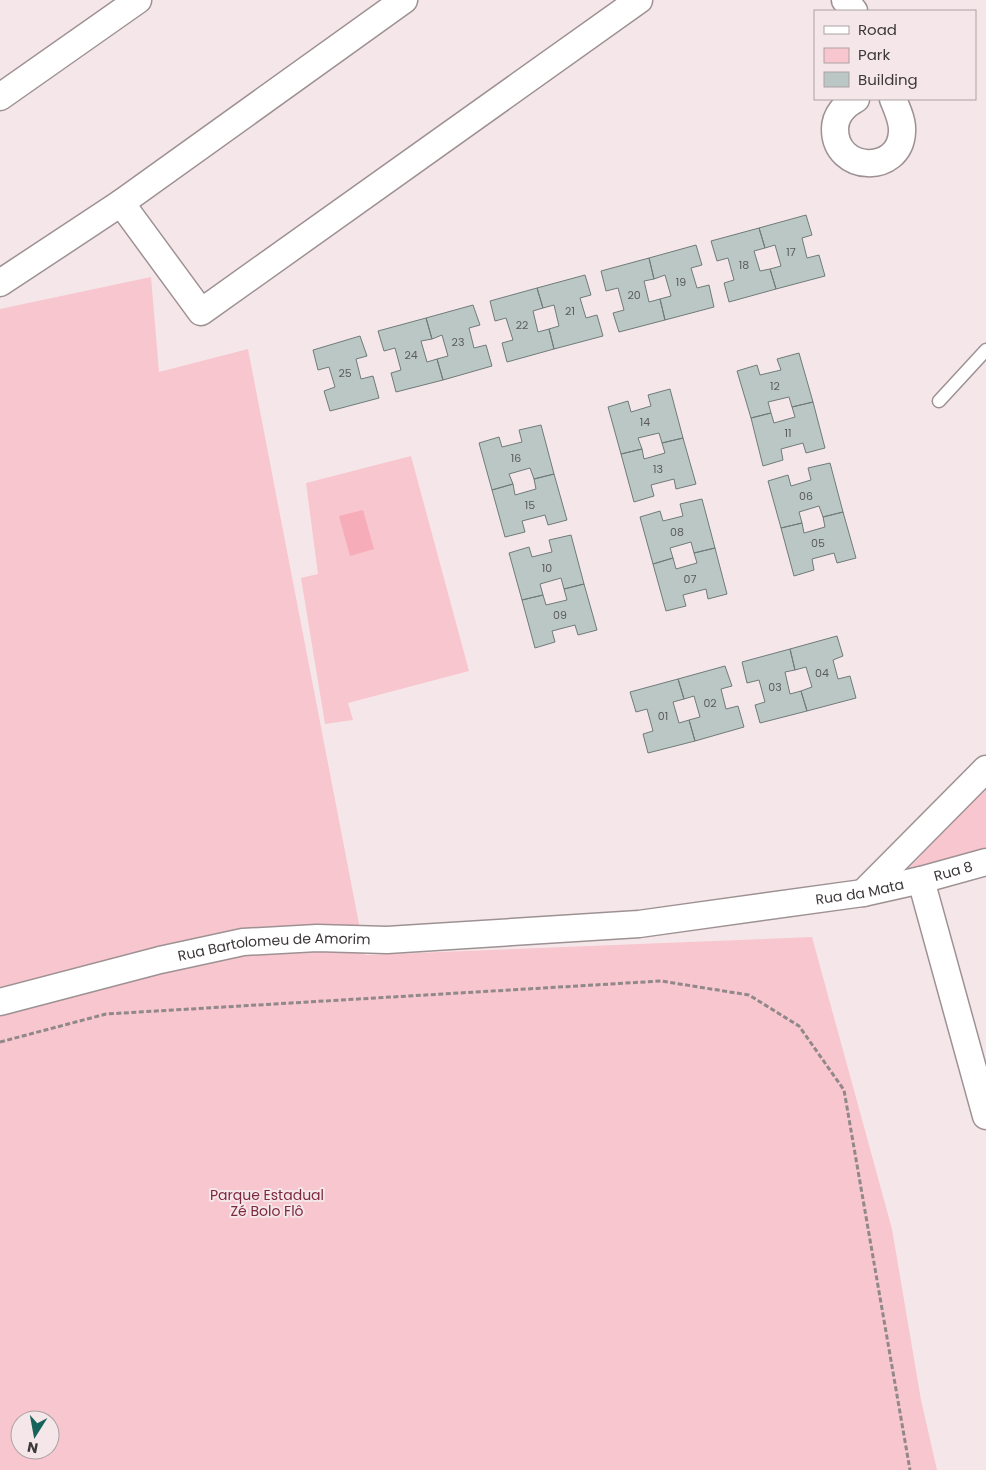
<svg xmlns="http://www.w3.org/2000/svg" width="986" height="1470" viewBox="0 0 986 1470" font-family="Poppins,sans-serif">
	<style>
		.green { fill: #f8c6ce; fill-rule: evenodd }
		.water { fill: #f7acb9 }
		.building { fill: #bac7c5; stroke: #6f7b79 }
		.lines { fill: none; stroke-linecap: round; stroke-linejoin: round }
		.service-casing { stroke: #9e9193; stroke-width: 15 }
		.minor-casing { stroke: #9e9193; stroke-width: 29 }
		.path { stroke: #91888a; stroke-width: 3; stroke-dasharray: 5 2.5; stroke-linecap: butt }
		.service { stroke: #fff; stroke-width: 12 }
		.minor { stroke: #fff; stroke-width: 26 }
		.labels { text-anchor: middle; stroke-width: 4; stroke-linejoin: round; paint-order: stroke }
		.number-label { font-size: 11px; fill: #5c5c5c }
		.street-label { font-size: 14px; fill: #3d3839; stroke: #f5e7e9 }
		.park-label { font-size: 14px; fill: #7e283f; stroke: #f5e7e9 }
	</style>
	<rect width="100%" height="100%" fill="#f5e7e9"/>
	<!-- green -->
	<path class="green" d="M151,277L159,372L248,349L365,955L812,937L892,1229L921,1400L937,1470H0V309ZM20,1420H50V1450H20Z
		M411,456L469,671L348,703L353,720L325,724L301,578L318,574L306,483Z
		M986,787V850L904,873Z"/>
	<!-- water -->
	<path class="water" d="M363,510L374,549L350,556L339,516Z"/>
	<!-- building -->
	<path class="building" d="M806,215L812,235L802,238L807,258L819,255L825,276L776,289L770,269L781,266L775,245L765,248L759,228Z
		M759,228L765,248L754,251L760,271L770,269L776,289L729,302L724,283L734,280L728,258L717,261L711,241Z
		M696,245L702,265L691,268L697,288L709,285L714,307L665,320L660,299L671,296L665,275L654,279L649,258Z
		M649,258L654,279L644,281L649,302L660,299L665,320L619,332L613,313L624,310L618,288L606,291L601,271Z
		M585,275L591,295L580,298L586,318L597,315L603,336L554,349L549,329L559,326L554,305L543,308L537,288Z
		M537,288L543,308L533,311L538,332L549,329L554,349L507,362L502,343L513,340L506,318L495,321L490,301Z
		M473,305L480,325L469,328L474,348L486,345L492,366L443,380L437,359L448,356L442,335L432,339L426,318Z
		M426,318L432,339L421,341L427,362L437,359L443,380L396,392L391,373L401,370L395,348L384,351L378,331Z
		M360,336L367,356L356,359L361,379L373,376L379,398L330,411L324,391L335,387L329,367L318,370L313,350Z
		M799,353L813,402L792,407L789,397L768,402L771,413L751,418L737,371L757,365L760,375L781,370L777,359Z
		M670,389L683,438L662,443L659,433L638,438L642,449L621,454L608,407L628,401L631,412L651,406L648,395Z
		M813,402L825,448L806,453L803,443L781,449L783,460L763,466L751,418L771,413L774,423L795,417L792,407Z
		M541,425L554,474L534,479L530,468L509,474L513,484L492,490L479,443L499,437L502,447L522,442L519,430Z
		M683,438L696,484L676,489L674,479L651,485L654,496L634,502L621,454L642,449L644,459L665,453L662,443Z
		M830,463L843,512L823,517L819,506L799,512L802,523L781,528L768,481L788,475L791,486L811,480L808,468Z
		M554,474L567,520L548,525L545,515L522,521L525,532L505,537L492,490L513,484L515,495L536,489L534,479Z
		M702,499L715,548L694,553L691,542L670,548L673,558L653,564L640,517L660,511L663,521L683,516L680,504Z
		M843,512L856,558L837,563L834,553L812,559L814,570L794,576L781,528L802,523L804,533L825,527L823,517Z
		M571,535L584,584L564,589L561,578L540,584L543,595L522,600L509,553L529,547L532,557L552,552L549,540Z
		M715,548L727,594L708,599L706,589L683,595L686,606L666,611L653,564L673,558L676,569L697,563L694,553Z
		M584,584L597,630L578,635L575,625L552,631L555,642L535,648L522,600L543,595L546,605L567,600L564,589Z
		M837,636L843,656L833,660L838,679L850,676L856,698L807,711L801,691L812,687L806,667L795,670L790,649Z
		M790,649L795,670L785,672L790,694L801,691L807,711L760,723L755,705L765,702L759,680L747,683L742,662Z
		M725,666L732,686L721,689L726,709L738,706L744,727L695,741L689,720L700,717L694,696L684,699L678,679Z
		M678,679L684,699L673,702L679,723L689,720L695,741L648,753L643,734L653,731L647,709L636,712L630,692Z"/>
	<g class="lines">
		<defs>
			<path id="service" d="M939,401L986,350"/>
			<g id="minor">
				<path d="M845,0L854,11"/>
				<path d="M0,97L138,0"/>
				<path d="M856,99C845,105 835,115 835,129C835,173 900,175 902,132C903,121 897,109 893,99"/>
				<path d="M121,203L201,312L639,0"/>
				<path d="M0,283L121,203L404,0"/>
				<path d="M921,880L986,1116"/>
				<path d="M863,893L986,769"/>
				<path id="s1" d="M0,1002L160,960L243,942L317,938L387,940L639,924L863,893L921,880L986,862"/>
			</g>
		</defs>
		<!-- service casing -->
		<use href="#service" class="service-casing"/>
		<!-- minor casing -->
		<use href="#minor" class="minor-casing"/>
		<!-- path -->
		<path class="path" d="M0,1042L106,1014L661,981L749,995L799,1026L844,1090L910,1470"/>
		<!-- service -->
		<use href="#service" class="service"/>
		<!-- minor -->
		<use href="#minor" class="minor"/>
	</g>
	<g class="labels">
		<!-- number labels -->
		<g class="number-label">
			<text x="791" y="256">17</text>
			<text x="744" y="269">18</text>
			<text x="681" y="286">19</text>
			<text x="634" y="299">20</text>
			<text x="570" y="315">21</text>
			<text x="522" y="329">22</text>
			<text x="458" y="346">23</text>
			<text x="411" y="359">24</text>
			<text x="345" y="377">25</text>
			<text x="775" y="390">12</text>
			<text x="645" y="426">14</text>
			<text x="788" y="437">11</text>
			<text x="516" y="462">16</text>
			<text x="658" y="473">13</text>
			<text x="806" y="500">06</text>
			<text x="530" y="509">15</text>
			<text x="677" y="536">08</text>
			<text x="818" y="547">05</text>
			<text x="547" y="572">10</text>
			<text x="690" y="583">07</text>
			<text x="560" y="619">09</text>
			<text x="822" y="677">04</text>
			<text x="775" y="691">03</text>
			<text x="710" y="707">02</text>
			<text x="663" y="720">01</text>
		</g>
		<!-- street labels -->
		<g class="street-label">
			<text dy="5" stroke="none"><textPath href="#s1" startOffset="966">Rua 8</textPath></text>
			<text dy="5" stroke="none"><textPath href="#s1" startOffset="870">Rua da Mata</textPath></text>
			<text dy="5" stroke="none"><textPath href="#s1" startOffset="281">Rua Bartolomeu de Amorim</textPath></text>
		</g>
		<!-- park labels -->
		<g class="park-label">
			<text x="267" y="1200">Parque Estadual<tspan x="267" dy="16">Zé Bolo Flô</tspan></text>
		</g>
	</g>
	<!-- legend -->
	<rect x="814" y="10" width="162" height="90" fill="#f5e7e9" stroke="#aba1a3"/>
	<rect x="824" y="26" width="25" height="8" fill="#ffffff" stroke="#aba1a3"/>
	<text x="858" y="35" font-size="15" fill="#3d3839">Road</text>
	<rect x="824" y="48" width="25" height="15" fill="#f8c6ce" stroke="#aba1a3"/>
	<text x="858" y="60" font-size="15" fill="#3d3839">Park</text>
	<rect x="824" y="72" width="25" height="15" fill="#bac7c5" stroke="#aba1a3"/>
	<text x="858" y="85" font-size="15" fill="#3d3839">Building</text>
	<!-- north arrow -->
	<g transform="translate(35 1435) rotate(191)"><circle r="24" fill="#f5e7e9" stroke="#aba1a3"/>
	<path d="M0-4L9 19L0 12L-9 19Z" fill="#16635b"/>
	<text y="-8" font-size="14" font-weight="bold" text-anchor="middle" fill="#3d3839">N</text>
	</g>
</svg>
